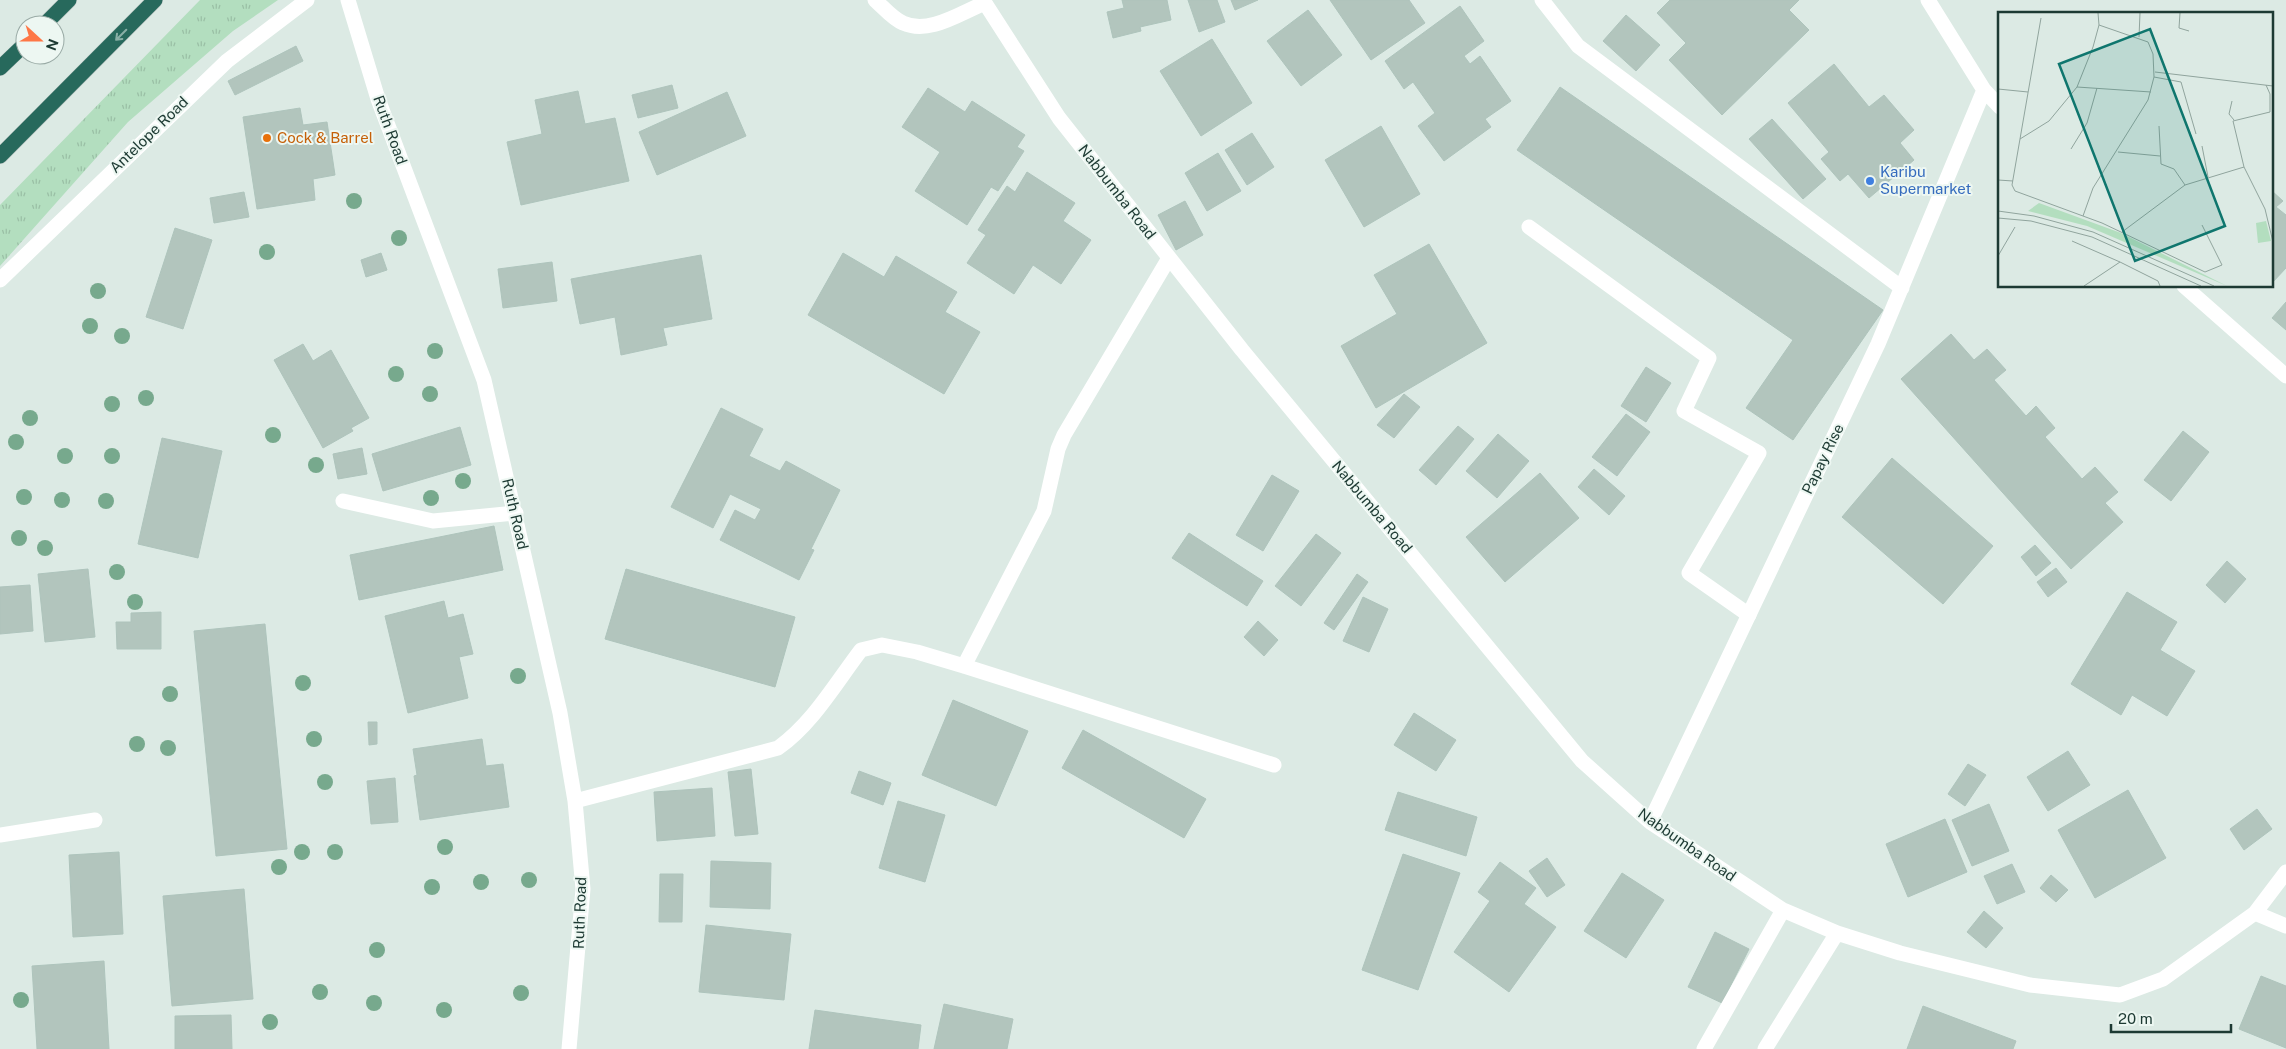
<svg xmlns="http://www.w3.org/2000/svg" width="2286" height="1049" viewBox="0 0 2286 1049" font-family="'Public Sans',sans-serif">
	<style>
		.grass { fill: url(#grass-tufts) }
		.building { fill: #b2c5bd; stroke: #aec4bc }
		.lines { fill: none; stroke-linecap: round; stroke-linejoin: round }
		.motorway-casing { stroke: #bbc4c2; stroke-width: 16 }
		.service { stroke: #fff; stroke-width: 15 }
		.minor { stroke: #fff; stroke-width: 15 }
		.motorway { stroke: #27695c; stroke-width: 15 }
		.tree { fill: #77a98d }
		.oneway { stroke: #8ab0a7 }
		.food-dot { fill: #e8710a; stroke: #edf7f2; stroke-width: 2 }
		.shop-dot { fill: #3f7fe0; stroke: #edf7f2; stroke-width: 2 }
		.labels { text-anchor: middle; stroke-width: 4; stroke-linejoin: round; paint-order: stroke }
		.street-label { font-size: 15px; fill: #1d3a33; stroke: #edf7f2 }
		.food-label { font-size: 15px; fill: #c56008; stroke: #edf7f2; text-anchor: start }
		.shop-label { font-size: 15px; fill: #366cbe; stroke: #edf7f2; text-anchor: start }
		.inset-road { fill: none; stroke: #90a49d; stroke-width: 1 }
		.view { fill: #0f766e; fill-opacity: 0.15; stroke: #0f766e; stroke-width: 2.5 }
		.inset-edge { fill: none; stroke: #1d3a33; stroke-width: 2.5 }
	</style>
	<defs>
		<pattern id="grass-tufts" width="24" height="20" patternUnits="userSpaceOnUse" patternTransform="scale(1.25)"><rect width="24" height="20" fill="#b3debf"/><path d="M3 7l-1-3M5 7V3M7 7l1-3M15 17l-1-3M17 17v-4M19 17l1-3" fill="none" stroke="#9abfa5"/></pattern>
	</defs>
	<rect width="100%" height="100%" fill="#dceae4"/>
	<!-- grass -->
	<path class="grass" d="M200,0H278L233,31L128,122L0,266V205Z"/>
	<!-- building -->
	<path class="building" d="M1122,0H1167L1171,20L1140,27L1141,31L1113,38L1107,12L1124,8Z
		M1188,0H1217L1225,22L1199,32Z
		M1231,0H1258L1235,10Z
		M1330,0H1409L1425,23L1371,60Z
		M1670,0H1799L1789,10L1809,30L1722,115L1669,60L1686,43L1657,13Z
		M1460,6L1484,41L1464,56L1470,64L1480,56L1511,101L1485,119L1491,127L1444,161L1418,126L1435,113L1413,82L1404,89L1385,61Z
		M1308,10L1342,55L1301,86L1267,41Z
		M1626,15L1660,45L1636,71L1603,41Z
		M1212,39L1252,103L1201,136L1160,71Z
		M296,46L303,61L235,95L228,81Z
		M1834,64L1869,107L1884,95L1914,130L1900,143L1914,160L1869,198L1848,174L1840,181L1821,159L1829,152L1788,103Z
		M672,85L678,108L638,118L632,95Z
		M1560,87L1883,310L1793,440L1746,408L1793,340L1517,150Z
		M928,88L965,112L972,101L1025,135L1017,147L1024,151L998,191L991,187L967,225L915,191L940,152L902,127Z
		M578,91L585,124L615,118L629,181L521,205L507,142L542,134L535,100Z
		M727,92L746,136L657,175L639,132Z
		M300,108L303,125L327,122L335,175L313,179L315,200L257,209L243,117Z
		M1772,119L1826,179L1803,199L1749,139Z
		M1381,126L1420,194L1364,227L1325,160Z
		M1252,133L1274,167L1247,185L1225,150Z
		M1218,153L1241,191L1207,211L1185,173Z
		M1027,172L1075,203L1063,221L1091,240L1061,284L1033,265L1014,294L967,263L986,235L978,230L1007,186L1015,192Z
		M2272,191L2283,201L2276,207L2286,215V268L2272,283Z
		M244,192L249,217L214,223L210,198Z
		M1185,201L1203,235L1176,250L1158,215Z
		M175,228L212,240L183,329L146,317Z
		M1429,244L1487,343L1376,408L1341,346L1397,314L1374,275Z
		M381,253L387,270L366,277L361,260Z
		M843,253L884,277L896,256L957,292L945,312L980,332L944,394L808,315Z
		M701,255L712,319L663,328L667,345L621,355L615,317L580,324L571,279Z
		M552,262L557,301L503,308L498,269Z
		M2286,302V330L2272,318Z
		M1951,334L1974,360L1987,349L2006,370L1994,380L2026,416L2036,406L2055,428L2045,437L2082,479L2095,467L2118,492L2105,503L2123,522L2071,569L1901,379Z
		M303,344L313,361L331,350L369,418L351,428L353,431L323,448L274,360Z
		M1646,367L1671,383L1646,422L1621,406Z
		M1404,394L1420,407L1394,438L1377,425Z
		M721,408L763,429L749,456L780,471L786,461L840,490L811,549L814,550L799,580L720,540L735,510L755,520L761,509L730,494L713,528L671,507Z
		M1626,414L1650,432L1617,476L1592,457Z
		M1458,426L1474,439L1436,485L1419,470Z
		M460,427L471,465L383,491L372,454Z
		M2183,431L2209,452L2171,501L2144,480Z
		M1498,434L1529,461L1497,498L1466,471Z
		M162,438L222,451L198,558L138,544Z
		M362,448L367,474L338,479L333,454Z
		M1892,458L1993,546L1943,604L1842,517Z
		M1594,469L1625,496L1609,515L1578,487Z
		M1540,473L1579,518L1505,582L1466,537Z
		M1272,475L1299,491L1263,551L1236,535Z
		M494,526L503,570L359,600L350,555Z
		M1189,533L1263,581L1247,606L1172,558Z
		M1316,534L1341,553L1301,606L1275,586Z
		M2035,545L2051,563L2036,576L2021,557Z
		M2227,561L2246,579L2225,603L2206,585Z
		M2056,568L2067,582L2048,597L2037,582Z
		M88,569L95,637L45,642L38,574Z
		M626,569L795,617L775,687L605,639Z
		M1357,574L1368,582L1334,630L1324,623Z
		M30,585L33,631L0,634V587Z
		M2127,592L2177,622L2160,650L2195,671L2167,716L2132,695L2121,715L2071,684Z
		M1363,597L1388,609L1369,652L1343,641Z
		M444,601L448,618L463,614L473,654L459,657L468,698L408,713L385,616Z
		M161,612V649H117L116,622H131V613Z
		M1258,621L1278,640L1264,656L1244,637Z
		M265,624L287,849L216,856L194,631Z
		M953,700L1028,731L996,806L922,775Z
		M1414,713L1456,740L1436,771L1394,745Z
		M368,722H377V744L369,745Z
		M1083,730L1206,799L1184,838L1062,768Z
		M482,739L486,766L503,764L509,807L420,820L414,776L417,775L413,749Z
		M2068,751L2090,785L2048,811L2027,777Z
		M1968,764L1986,775L1965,806L1948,794Z
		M751,769L758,834L735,836L728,772Z
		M859,771L891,783L883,805L851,793Z
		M395,778L398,822L371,824L367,781Z
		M712,788L715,836L657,841L654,792Z
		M2128,790L2166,858L2095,898L2058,830Z
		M1398,792L1477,817L1466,856L1385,830Z
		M898,801L945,815L925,882L879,868Z
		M1989,804L2009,851L1972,866L1952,820Z
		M2257,809L2272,829L2244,850L2230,829Z
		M1945,819L1967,872L1908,897L1886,844Z
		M119,852L123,934L73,937L69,855Z
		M1403,854L1460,873L1418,990L1362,970Z
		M1547,858L1565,885L1547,897L1529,871Z
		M711,861L771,863L770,909L710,907Z
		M1500,862L1536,888L1524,904L1556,927L1509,992L1454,952L1490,901L1478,892Z
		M2012,864L2025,892L1997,904L1984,876Z
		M1622,873L1664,900L1626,958L1584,931Z
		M660,874H683L682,922H659Z
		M2051,875L2068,890L2056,902L2040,888Z
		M244,889L253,999L172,1006L163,896Z
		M1984,911L2003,928L1986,948L1967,932Z
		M706,925L791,934L784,1000L699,992Z
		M1715,932L1749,949L1722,1003L1688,987Z
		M104,961L109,1049H37L32,966Z
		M2261,976L2286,986V1048L2239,1029Z
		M944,1004L1013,1019L1007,1049H934Z
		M1923,1006L2016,1041L2013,1049H1907Z
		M815,1010L921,1025L918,1049H809Z
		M231,1015L232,1049H175V1016Z"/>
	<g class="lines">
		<defs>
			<path id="motorway" d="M44,25L69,0
				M0,68L25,44
				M0,156L155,0"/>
		</defs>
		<!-- motorway casing -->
		<use href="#motorway" class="motorway-casing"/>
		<!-- service -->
		<path class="service" d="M875,0C883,7 893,19 903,23C929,35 960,13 985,3
			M1529,227L1709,358L1684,411L1759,453L1689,573L1749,615
			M343,501L433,521L516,513"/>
		<!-- minor -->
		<path class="minor" d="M348,0L378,99L484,380L560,713L575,801L583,889L569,1049
			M983,0L1059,118L1242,350L1582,761L1650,822L1783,910L1837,933L1900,953L2030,985L2120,995L2163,979L2255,913L2286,872
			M1542,0L1578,46L1902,288
			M1928,0L1984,90L2000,107
			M0,280L227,61L307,0
			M2184,286L2286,376
			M964,666L1044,511L1058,449L1064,435L1169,258
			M575,801L778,748C813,723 835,684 861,650L882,645L917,652L964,666L1274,765
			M1650,822L1878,344L1984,90
			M0,835L95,820
			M2255,913L2286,926
			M1704,1049L1783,910
			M1765,1049L1837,933"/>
		<!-- motorway -->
		<use href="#motorway" class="motorway"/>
	</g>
	<!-- trees -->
	<g class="tree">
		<circle cx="354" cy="201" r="8"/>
		<circle cx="399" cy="238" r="8"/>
		<circle cx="267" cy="252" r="8"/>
		<circle cx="98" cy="291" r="8"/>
		<circle cx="90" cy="326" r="8"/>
		<circle cx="122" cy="336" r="8"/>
		<circle cx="435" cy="351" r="8"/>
		<circle cx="396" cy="374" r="8"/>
		<circle cx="430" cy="394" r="8"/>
		<circle cx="146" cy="398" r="8"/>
		<circle cx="112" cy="404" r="8"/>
		<circle cx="30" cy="418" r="8"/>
		<circle cx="273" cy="435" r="8"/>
		<circle cx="16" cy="442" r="8"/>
		<circle cx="65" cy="456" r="8"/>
		<circle cx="112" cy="456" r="8"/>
		<circle cx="316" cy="465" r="8"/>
		<circle cx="463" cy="481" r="8"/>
		<circle cx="24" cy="497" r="8"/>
		<circle cx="431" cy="498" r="8"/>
		<circle cx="62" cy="500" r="8"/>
		<circle cx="106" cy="501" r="8"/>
		<circle cx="19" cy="538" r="8"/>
		<circle cx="45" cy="548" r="8"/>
		<circle cx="117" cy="572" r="8"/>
		<circle cx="135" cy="602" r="8"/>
		<circle cx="518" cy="676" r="8"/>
		<circle cx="303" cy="683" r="8"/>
		<circle cx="170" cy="694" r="8"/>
		<circle cx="314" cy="739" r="8"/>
		<circle cx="137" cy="744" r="8"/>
		<circle cx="168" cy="748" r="8"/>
		<circle cx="325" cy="782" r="8"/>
		<circle cx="445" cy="847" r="8"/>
		<circle cx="302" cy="852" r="8"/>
		<circle cx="335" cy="852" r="8"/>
		<circle cx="279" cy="867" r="8"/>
		<circle cx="529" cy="880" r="8"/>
		<circle cx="481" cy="882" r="8"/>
		<circle cx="432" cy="887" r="8"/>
		<circle cx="377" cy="950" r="8"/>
		<circle cx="320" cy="992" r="8"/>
		<circle cx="521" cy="993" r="8"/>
		<circle cx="21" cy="1000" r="8"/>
		<circle cx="374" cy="1003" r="8"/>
		<circle cx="444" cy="1010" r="8"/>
		<circle cx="270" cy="1022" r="8"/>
	</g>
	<!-- one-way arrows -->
	<defs><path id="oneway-shaft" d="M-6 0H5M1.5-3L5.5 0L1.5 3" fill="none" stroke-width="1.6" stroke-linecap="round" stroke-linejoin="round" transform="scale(1.25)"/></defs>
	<use class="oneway" href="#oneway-shaft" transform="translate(121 35) rotate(135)"/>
	<!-- markers -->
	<circle class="food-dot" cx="267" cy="138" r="5"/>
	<circle class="shop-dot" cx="1870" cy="181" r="5"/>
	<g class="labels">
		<!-- street labels -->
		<g class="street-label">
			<text transform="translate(390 130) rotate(70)" y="5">Ruth Road</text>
			<text transform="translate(149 135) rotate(-44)" y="5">Antelope Road</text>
			<text transform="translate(1117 192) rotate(52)" y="5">Nabbumba Road</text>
			<text transform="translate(1823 459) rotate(-64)" y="5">Papay Rise</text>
			<text transform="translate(1372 507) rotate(50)" y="5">Nabbumba Road</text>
			<text transform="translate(515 514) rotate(77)" y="5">Ruth Road</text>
			<text transform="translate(1687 845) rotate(35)" y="5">Nabbumba Road</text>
			<text transform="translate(580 913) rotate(-88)" y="5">Ruth Road</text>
		</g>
		<!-- food labels -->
		<g class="food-label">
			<text x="277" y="143">Cock &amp; Barrel</text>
		</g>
		<!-- shop labels -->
		<g class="shop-label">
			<text x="1880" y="177">Karibu<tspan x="1880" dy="17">Supermarket</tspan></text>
		</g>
	</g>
	<!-- overview -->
	<g transform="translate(1998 12)">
		<rect width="275" height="275" fill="#dceae4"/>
		<path d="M41,191L123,221L229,274L89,214L30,199ZM268,209L273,229L260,231L258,211Z" fill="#b3debf"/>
		<path class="inset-road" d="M182,1L181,16L191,19M43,6L14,173L17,179L104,211L207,260L224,253L204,213M141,25L142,1M157,60L275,74M156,65L183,70L198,122M268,73L272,82V100L235,109L246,155L267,197L275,230M79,75L153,80M0,77L30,80M234,89L231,102L236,108M161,114L163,152L176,157L187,173M22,127L51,109L79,75L95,35L101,13L100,1M204,134L210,165M73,137L89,111L99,76M120,140L162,144M0,168L15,169M0,199L36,204L95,220L216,274M85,204L95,176L150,88L156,65L155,42L150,30L101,13M0,206L33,209L94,225L203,274M124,220L187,173L246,155M74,229L122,250M0,244L17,215M86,274L122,250L160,269L162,274"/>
		<path class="view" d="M152,17L227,214L137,249L61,52Z"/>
		<rect width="275" height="275" class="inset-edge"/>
	</g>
	<!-- north arrow -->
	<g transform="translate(40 40) rotate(111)"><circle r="24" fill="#edf7f2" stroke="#9aaba6"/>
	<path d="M0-4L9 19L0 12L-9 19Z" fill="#fe7746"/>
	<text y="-8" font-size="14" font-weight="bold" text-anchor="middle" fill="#1d3a33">N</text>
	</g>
	<!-- scale -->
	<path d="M2111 1024v8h120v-8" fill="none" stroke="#1d3a33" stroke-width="2.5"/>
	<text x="2118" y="1024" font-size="15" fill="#1d3a33" stroke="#edf7f2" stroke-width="4" paint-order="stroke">20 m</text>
</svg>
